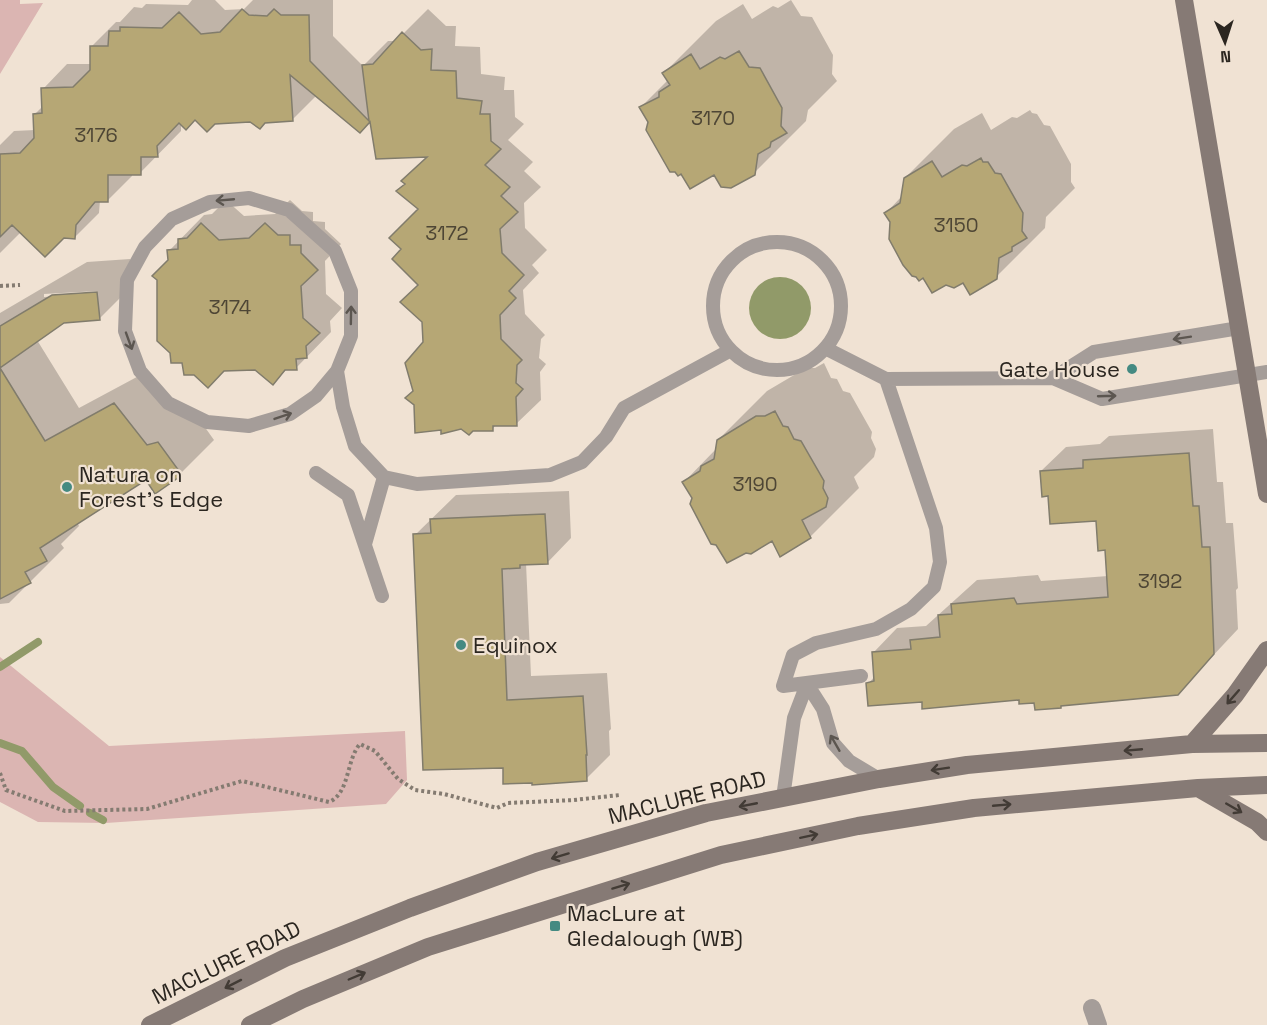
<svg xmlns="http://www.w3.org/2000/svg" width="1267" height="1025" viewBox="0 0 1267 1025" font-family="'Space Grotesk',sans-serif">
	<style>
		.green { fill: #dbb5b2 }
		.water { fill: #919a69 }
		.shadow { fill: #0003; fill-rule: evenodd }
		.lines { fill: none; stroke-linecap: round; stroke-linejoin: round }
		.stream { stroke: #919a69; stroke-width: 8 }
		.building { fill: #b6a775; stroke: #817c6c; stroke-width: 1.5 }
		.path { stroke: #847b71; stroke-width: 4; stroke-dasharray: 3 3; stroke-linecap: butt }
		.lane { stroke: #a59d99; stroke-width: 14 }
		.street { stroke: #a59d99; stroke-width: 18 }
		.secondary { stroke: #867a75; stroke-width: 18 }
		.oneway { stroke: #5c5650 }
		.oneway2 { stroke: #423b35 }
		.poi-dot { fill: #448a82; stroke: #f0e2d3; stroke-width: 2 }
		.labels { text-anchor: middle; stroke-width: 4.5; stroke-linejoin: round; paint-order: stroke }
		.number-label { font-size: 20px; fill: #4e4635 }
		.poi-label { font-size: 22px; fill: #2b2620; stroke: #f0e2d3; text-anchor: start }
		.street-label { font-size: 22px; fill: #2b2620; stroke: #f0e2d3 }
	</style>
	<rect width="100%" height="100%" fill="#f0e2d3"/>
	<!-- green -->
	<path class="green" d="M0,0H20V4L43,3L0,74Z
		M0,657L109,746L405,731L407,780L386,804L106,823L38,822L0,802Z"/>
	<!-- water -->
	<path class="water" d="M749 308a31 31 0 1 1 62 0a31 31 0 1 1-62 0Z"/>
	<!-- shadow -->
	<path class="shadow" d="M192,0H215L225,10L244,9L253,0H333V36L363,66L388,41H396L428,9L446,26H456L455,46L480,47L481,74L505,77L504,90H514L515,117L524,124L508,140L533,162L524,171L541,187L524,203L525,228L547,250L532,265L539,273L523,290L525,314L545,335L541,339L539,358L546,364L540,372L541,400L516,424H497L492,429L442,428L414,391L425,343L420,285L403,249L421,209L406,183L428,156L371,120L360,131L317,95L292,120L196,118L181,123V131L140,173H132V176L108,200H100L99,213L75,237L21,232L0,253V145L14,131L35,130V114L43,106V89L67,64H91L92,46L116,22H120L134,7L142,8L146,4L188,5Z
		M791,0L801,16L812,17L833,55L832,74L837,81L808,110L806,121L754,173L715,172L650,122L641,107L668,80L664,73L716,21L743,4L752,19L773,6L778,8Z
		M1030,110L1032,113L1037,114L1044,125L1050,126L1071,164V182L1075,188L1046,217L1045,228L996,277L946,283L886,213L902,196L905,178L954,129L982,113L991,130L1012,117L1017,118Z
		M226,200L244,216L275,214L290,200L302,211L313,212V221L325,222V229L341,244L325,261L326,294L342,308L330,321L331,332L296,368L287,369L273,383L256,368L195,374L169,251L204,215L212,214Z
		M130,259L133,285L99,319L63,322L37,340L79,408L148,371L181,413L192,409L214,440L181,473L146,478L77,522L79,526L61,544L64,548L9,603L0,604V313L87,262ZM98,291L94,294L44,297V294Z
		M824,363L831,378L837,379L843,391L850,393L872,432L871,438L876,449L874,457L854,477L859,488L810,537L772,539L694,497L684,482L717,448L718,440L767,391L806,368H815Z
		M1213,429L1217,482H1223L1226,523H1233L1238,588L1236,590L1238,629L1177,694L923,700L868,684L875,676L873,653L897,628L926,626L977,580L1038,575L1041,581L1108,576L1106,549L1097,520L1050,495L1041,471L1066,447L1100,444L1109,436Z
		M569,491L571,538L547,563H526L531,676L607,673L611,729L609,731L610,755L586,779L504,767L453,770L415,535L456,495Z"/>
	<g class="lines">
		<!-- stream -->
		<path class="stream" d="M0,667L38,642
			M0,743L22,751L53,787L80,806
			M90,813L103,820"/>
	</g>
	<!-- building -->
	<path class="building" d="M242,9L249,15L267,16L274,9L281,15H309L310,61L369,121L362,65L373,64L402,32L421,50L432,49L431,70L456,71L457,98L482,101L480,114H490L491,141L501,149L485,165L510,187L501,196L518,212L500,229L502,253L524,275L509,291L516,298L500,315L501,339L522,360L517,365L516,383L523,389L516,397L517,426H493V431H473L469,435L461,429L441,434V430L415,433L414,405L405,398L413,391L405,363L423,342L422,322L400,302L418,285L392,259L401,249L389,238L418,209L396,191L405,184L401,181L427,157L376,159L370,122L360,133L290,75L293,121L265,123L260,129L250,122L215,124L207,132L195,120L186,130L179,123L157,146L158,157H141V175H108V202H95L76,225L75,239L64,238L45,257L12,225L0,237V154L20,153L34,138L33,114L42,113L41,88L73,87L90,70V46H108L109,31H120V27L162,28L179,12L201,34L220,32Z
		M739,51L749,67L760,68L782,108L781,126L787,133L771,142L770,147L758,154L755,175L731,188L721,187L714,175L690,189L681,174L678,176L675,172H670L646,130L648,122L639,107L659,97V92L670,85L662,73L691,54L700,69L720,57L725,59Z
		M981,158L983,162H988L995,173L1001,174L1023,213L1022,231L1027,238L1012,247V251L999,258L997,279L970,295L963,283L954,288L946,285L932,293L923,278L919,281L916,277L912,276L903,265L889,239L890,222L884,213L900,203L904,178L932,161L942,177L962,165L967,166Z
		M201,223L219,240L249,238L265,223L278,235H290V245H301V253L318,270L301,286L303,318L320,333L306,346L307,358L296,359L297,370H285L273,385L255,370L224,371L208,388L194,375H184L182,363H171L170,353L157,341V280L152,276L168,260L167,250L178,249V239L187,238Z
		M97,292L100,320L64,323L0,368L45,441L114,403L147,445L158,442L182,475L155,494L146,480L40,548L47,561L25,572L31,583L0,599V326L52,295Z
		M775,411L783,426L788,427L794,439L801,441L824,481L823,488L828,498L826,507L802,520L811,538L780,557L772,541L751,554L746,553L727,563L716,545L711,544L690,504L692,498L682,482L700,471L701,466L714,459L717,440L756,416H765Z
		M1189,453L1193,506H1199L1202,547H1210L1214,654L1178,695L1061,706V708L1035,710L1034,703L1019,704V700L922,709V702L868,706L866,683L874,681L872,652L911,649L910,640L940,637L938,615L952,614L951,604L1014,598L1017,604L1108,597L1105,550L1098,551L1096,521L1050,524L1048,496L1042,497L1040,471L1083,468V460Z
		M545,514L548,564L520,565V568L502,569L507,700L583,696L587,755H586L587,781L532,785V783L503,784V768L423,770L413,534L431,533L430,519Z"/>
	<g class="lines">
		<!-- path -->
		<path class="path" d="M0,286L20,285
			M0,773L6,790L65,811L147,809L242,781L329,802C350,793 346,760 360,744L375,751L398,779L415,790L444,794L497,808L508,803L574,800L620,795"/>
		<!-- lane -->
		<path class="lane" d="M713 306a64 64 0 1 1 128 0a64 64 0 1 1-128 0Z
			M827,349L886,379L1053,378L1102,399L1267,372
			M337,371L316,396L290,414L249,426L207,422L168,403L140,371L125,331L127,280L145,247L172,219L210,202L249,198L289,210L335,251L351,291V336L337,371L343,407L355,446L384,477L417,484L550,475L582,462L606,437L624,408L729,351
			M1053,378L1094,352L1239,328
			M316,473L348,495L382,596
			M365,544L384,477
			M861,676L783,686L793,655L816,643L876,629L911,609L934,587L940,562L936,528L886,379
			M807,684L823,709L833,743L849,761L879,779
			M783,798L794,718L807,684"/>
		<!-- street -->
		<path class="street" d="M1092,1008L1098,1025"/>
		<!-- secondary -->
		<path class="secondary" d="M1184,0L1267,494
			M1192,744L1235,695L1267,650
			M1198,788L1257,822L1267,832
			M150,1025L285,958L410,908L537,862L706,813L879,779L967,765L1192,744L1267,743
			M250,1025L303,999L428,947L721,855L858,826L974,808L1198,788L1267,785"/>
	</g>
	<!-- one-way arrows -->
	<defs><path id="oneway-shaft" d="M-6 0H5M1.5-3L5.5 0L1.5 3" fill="none" stroke-width="1.6" stroke-linecap="round" stroke-linejoin="round" transform="scale(1.5)"/></defs>
	<g class="oneway">
		<use href="#oneway-shaft" transform="translate(225 200) rotate(175)"/>
		<use href="#oneway-shaft" transform="translate(351 315) rotate(-89)"/>
		<use href="#oneway-shaft" transform="translate(1182 338) rotate(171)"/>
		<use href="#oneway-shaft" transform="translate(129 341) rotate(70)"/>
		<use href="#oneway-shaft" transform="translate(1107 396) rotate(-2)"/>
		<use href="#oneway-shaft" transform="translate(283 416) rotate(-19)"/>
		<use href="#oneway-shaft" transform="translate(835 743) rotate(-120)"/>
	</g>
	<g class="oneway2">
		<use href="#oneway-shaft" transform="translate(1233 697) rotate(131)"/>
		<use href="#oneway-shaft" transform="translate(1133 750) rotate(175)"/>
		<use href="#oneway-shaft" transform="translate(940 769) rotate(171)"/>
		<use href="#oneway-shaft" transform="translate(748 805) rotate(169)"/>
		<use href="#oneway-shaft" transform="translate(1002 805) rotate(-5)"/>
		<use href="#oneway-shaft" transform="translate(1234 808) rotate(30)"/>
		<use href="#oneway-shaft" transform="translate(809 836) rotate(-12)"/>
		<use href="#oneway-shaft" transform="translate(560 856) rotate(163)"/>
		<use href="#oneway-shaft" transform="translate(621 886) rotate(-17)"/>
		<use href="#oneway-shaft" transform="translate(357 976) rotate(-23)"/>
		<use href="#oneway-shaft" transform="translate(233 984) rotate(153)"/>
	</g>
	<!-- markers -->
	<g class="poi-dot">
		<circle cx="1132" cy="369" r="6"/>
		<circle cx="67" cy="487" r="6"/>
		<circle cx="461" cy="645" r="6"/>
		<rect x="549" y="920" width="12" height="12" rx="3"/>
	</g>
	<g class="labels">
		<!-- number labels -->
		<g class="number-label">
			<text x="713" y="125">3170</text>
			<text x="96" y="142">3176</text>
			<text x="956" y="232">3150</text>
			<text x="447" y="240">3172</text>
			<text x="230" y="314">3174</text>
			<text x="755" y="491">3190</text>
			<text x="1160" y="588">3192</text>
		</g>
		<!-- poi labels -->
		<g class="poi-label">
			<text x="1120" y="377" text-anchor="end">Gate House</text>
			<text x="79" y="482">Natura on<tspan x="79" dy="25">Forest's Edge</tspan></text>
			<text x="473" y="653">Equinox</text>
			<text x="567" y="921">MacLure at<tspan x="567" dy="25">Gledalough (WB)</tspan></text>
		</g>
		<!-- street labels -->
		<g class="street-label">
			<text transform="translate(687 797) rotate(-14)" y="8">MACLURE ROAD</text>
			<text transform="translate(226 962) rotate(-26)" y="8">MACLURE ROAD</text>
		</g>
	</g>
	<!-- north arrow -->
	<g transform="translate(1225 42) rotate(177)" stroke="#f0e2d3" stroke-width="4.5" paint-order="stroke">
	<path d="M0-4.5L10 22L0 15L-10 22Z" fill="#2b2620"/>
	<text y="-9" font-size="16" font-weight="bold" text-anchor="middle" fill="#2b2620">N</text>
	</g>
</svg>
